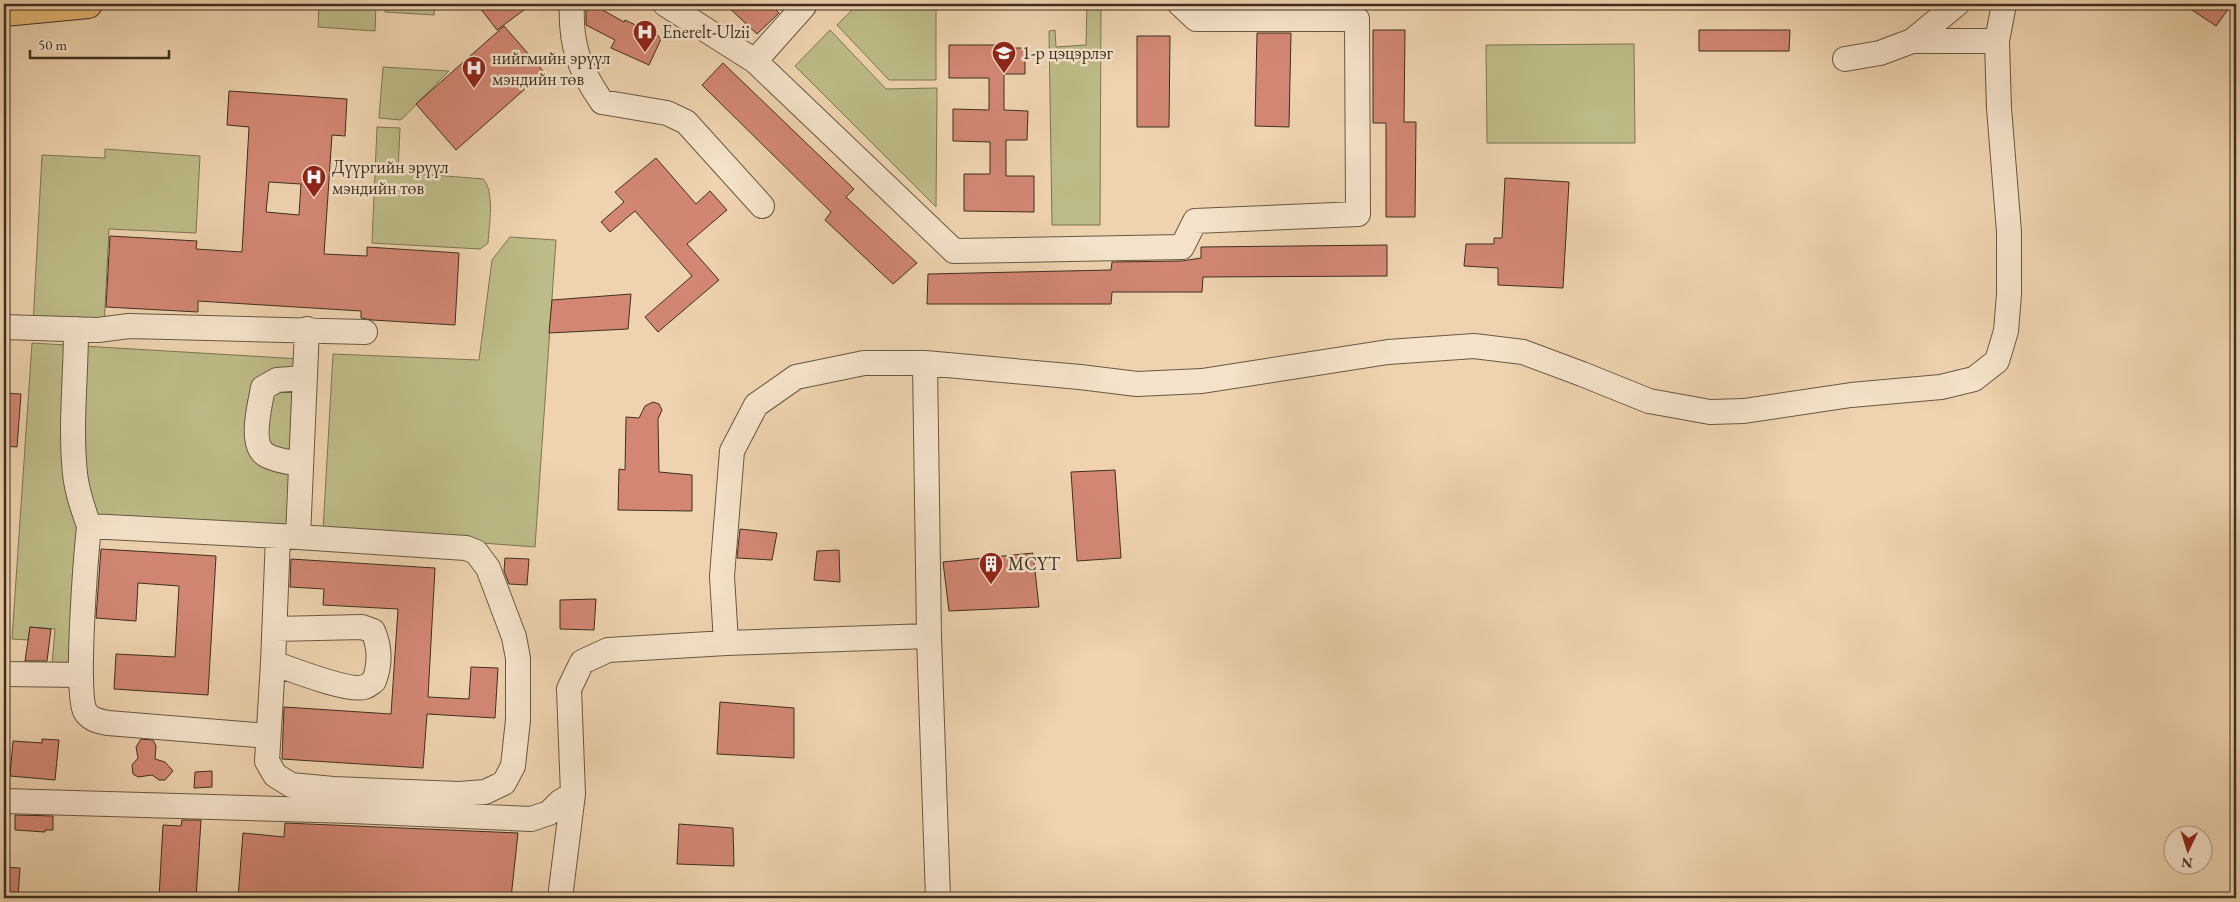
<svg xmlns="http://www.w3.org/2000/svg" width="2240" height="902" viewBox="0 0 2240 902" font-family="'EB Garamond',serif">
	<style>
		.green { fill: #bdbb87; stroke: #7d7554 }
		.building { fill: #d38773; stroke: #3d2f21; fill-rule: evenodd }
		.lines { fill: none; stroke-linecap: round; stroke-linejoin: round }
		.minor-casing { stroke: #695844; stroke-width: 26 }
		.major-casing { stroke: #3d2f21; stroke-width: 30 }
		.minor { stroke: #f4e2ca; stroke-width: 24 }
		.major { stroke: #e7ba77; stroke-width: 28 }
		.labels { text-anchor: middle; stroke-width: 5; stroke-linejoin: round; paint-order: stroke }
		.poi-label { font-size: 18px; fill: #3d2f21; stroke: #f4e2ca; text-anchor: start }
	</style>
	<rect width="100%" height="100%" fill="#eed3ae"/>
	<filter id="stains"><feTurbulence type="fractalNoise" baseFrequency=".004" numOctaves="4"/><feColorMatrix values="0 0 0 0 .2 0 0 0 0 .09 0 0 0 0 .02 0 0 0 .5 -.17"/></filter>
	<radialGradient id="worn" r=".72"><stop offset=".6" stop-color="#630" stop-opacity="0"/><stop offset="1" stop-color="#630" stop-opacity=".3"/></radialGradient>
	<!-- green -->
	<path class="green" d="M319,4H376L375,31L318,27Z
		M386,4H435L434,15L385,12Z
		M858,4H936V80H889L837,25Z
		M1087,4H1101L1100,225H1052L1049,31L1055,30L1056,47L1086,45Z
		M830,30L886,89L937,88L936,207L795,66Z
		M1634,44L1635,143H1487L1486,45Z
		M383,67L449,71L401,120L379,118Z
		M377,127L400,128L398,172L483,179C495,190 489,226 488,243L480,249L372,243Z
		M105,149L200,156L196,233L109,229L104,328L33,324L42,155L105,158Z
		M510,237L556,240L535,547L323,531L333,354L479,360L492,260Z
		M32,343L301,359L292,533L84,521L74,677H51L55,629L30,627L28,640L12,639Z"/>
	<!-- building -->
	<path class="building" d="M477,4H532L497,30Z
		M586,4H592L624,22L625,20L644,29L648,25L661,39L649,65L611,48L615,40L586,25Z
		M725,4H770L779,13L757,34Z
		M2183,4H2232L2216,26Z
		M504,26L544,72L456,150L416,104Z
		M1373,30H1405L1404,122H1416L1415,217H1386V123H1373Z
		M1699,30H1790L1789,51H1699Z
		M1257,33H1291L1289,127L1255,126Z
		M1137,36H1170L1169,127H1137Z
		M949,45H1004V48H1025V74H1004V110L1028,111L1027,140H1006V176H1034V212L964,211V174H990V142L953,141V109L989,110V78H949Z
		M723,63L854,189L846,197L917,263L893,284L825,220L831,212L702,85Z
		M229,91L347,99L345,136L332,135L324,254L367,256V247L459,253L455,325L372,320L361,318V311L198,301V312L106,307L110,236L197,241L196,249L242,252L249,127L227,125ZM269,182L301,184L299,215L266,212Z
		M656,158L696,204L710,191L727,210L687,244L719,280L658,332L645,317L692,276L635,211L610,232L601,222L624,202L615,192Z
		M1505,178L1569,182L1563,288L1498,285V268L1464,266L1466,244H1494V238H1502Z
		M1387,245V276L1203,277L1202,292H1112L1111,304H927L928,274L1111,270L1112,262L1182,261L1201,258V247Z
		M631,294L628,329L549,333L552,300Z
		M5,393L21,394L17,447L4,446Z
		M653,402L659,404L662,410L658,419L659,472L692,475V511L618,510L619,469L625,470L626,417L639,418L645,406Z
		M1115,470L1121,558L1077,561L1071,472Z
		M740,529L777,533L772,560L737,558Z
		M101,549L216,556L208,695L114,689L116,654L175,657L179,586L138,583L136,621L96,618Z
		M839,550L840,582L814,580L817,551Z
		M1033,553L1039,607L949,611L943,562Z
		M505,558L529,559L527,585L509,584L504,571Z
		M291,559L435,568L428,697L469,699L471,667L498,668L495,718L427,714L423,768L282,759L284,707L391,714L398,609L323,605L324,589L290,587Z
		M596,599L594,630L560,629V600Z
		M30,627L51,629L47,661H25Z
		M720,702L794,708V758L717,754Z
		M42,739L59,740L55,780L10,776L13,741L42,743Z
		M141,739L153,740L156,746L155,759L165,762L173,771L165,780H159L152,775L138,777L133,774L132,765L138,758L136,747Z
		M212,771V787L194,788L195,772Z
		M15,815L53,816V830H45V832L15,830Z
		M182,820H201L196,898H159L163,825L181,826Z
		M285,823L518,833L511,898H238L243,833L284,837Z
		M679,824L733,828L734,866L677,864Z
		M4,867L20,868L18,898H4Z"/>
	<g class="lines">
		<defs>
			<path id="minor" d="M572,4C570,44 579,69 602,102L667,113L686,122L762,206
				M665,4L755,61L954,251L1182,247L1195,221L1358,214L1357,19H1196L1180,4
				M1912,41H1997
				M1845,59L1880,53L1912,41L1957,4
				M755,61L804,6L801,4
				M4,327L98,330L129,326L365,332
				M76,329C76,377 70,426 75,474C77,492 83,509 89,526
				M925,363L929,636L938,898
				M301,464C290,462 276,461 266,455C249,445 260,404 263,388L277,380L304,378
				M278,536L273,663L267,761L275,775L291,785L333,789L459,794L485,792L504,783L513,766L518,720V658L514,637L488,568L476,552L466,548L298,537
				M726,643L722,576L732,451L756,405L796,377L864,363H925L1080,377L1137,384L1202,381L1388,352L1474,346L1523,352L1582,374L1649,401L1710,412L1744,411L1851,395L1941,387L1974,379L1997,361L2006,331L2009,294V232L1999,108L1997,41L2004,4
				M273,663C290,669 349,692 364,687C368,686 371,683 374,681C380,665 380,647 373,631L362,627L275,629
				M4,674L81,675
				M268,736L108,723C99,721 90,720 85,711C75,693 86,555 89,526L298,537L307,329
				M4,801L352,811L531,819L549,813L560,802L573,794L569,689L582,662L608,650L726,643L929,636
				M560,898L573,794"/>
			<path id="major" d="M4,12L88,4"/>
		</defs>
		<!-- minor casing -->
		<use href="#minor" class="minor-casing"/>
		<!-- major casing -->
		<use href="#major" class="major-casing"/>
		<!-- minor -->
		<use href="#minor" class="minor"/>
		<!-- major -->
		<use href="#major" class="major"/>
	</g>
	<!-- icons -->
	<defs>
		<symbol id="hospital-pin" viewBox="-11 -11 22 30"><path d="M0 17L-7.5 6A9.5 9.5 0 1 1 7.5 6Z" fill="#8f2418" stroke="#f4e2ca"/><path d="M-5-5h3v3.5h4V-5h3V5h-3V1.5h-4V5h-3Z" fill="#fff"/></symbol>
		<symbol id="school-pin" viewBox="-11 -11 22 30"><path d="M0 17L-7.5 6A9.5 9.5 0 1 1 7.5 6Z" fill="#8f2418" stroke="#f4e2ca"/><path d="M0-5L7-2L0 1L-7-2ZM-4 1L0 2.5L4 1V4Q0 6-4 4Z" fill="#fff"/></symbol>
		<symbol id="building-pin" viewBox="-11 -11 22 30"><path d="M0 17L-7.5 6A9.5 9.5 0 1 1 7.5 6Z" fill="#8f2418" stroke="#f4e2ca"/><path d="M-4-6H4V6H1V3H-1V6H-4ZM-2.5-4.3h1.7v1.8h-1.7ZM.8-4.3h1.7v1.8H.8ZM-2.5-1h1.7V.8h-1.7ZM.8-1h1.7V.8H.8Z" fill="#fff"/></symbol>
	</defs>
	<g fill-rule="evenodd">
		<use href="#hospital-pin" x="631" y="18" width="28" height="38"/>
		<use href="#school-pin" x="990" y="39" width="28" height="38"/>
		<use href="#hospital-pin" x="460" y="54" width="28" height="38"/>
		<use href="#hospital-pin" x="300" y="163" width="28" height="38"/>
		<use href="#building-pin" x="977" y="550" width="28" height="38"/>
	</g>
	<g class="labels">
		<!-- poi labels -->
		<g class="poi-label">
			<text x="662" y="38">Enerelt-Ulzii</text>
			<text x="1022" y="59">1-р цэцэрлэг</text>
			<text x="492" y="64">нийгмийн эрүүл<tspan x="492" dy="21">мэндийн төв</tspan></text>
			<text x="332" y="173">Дүүргийн эрүүл<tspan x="332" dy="21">мэндийн төв</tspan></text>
			<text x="1008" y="570">МСҮТ</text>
		</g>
	</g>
	<!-- margin -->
	<rect width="2240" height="902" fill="none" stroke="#eed3ae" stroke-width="20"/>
	<rect x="5" y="5" width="2230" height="892" fill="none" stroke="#3d2f21" stroke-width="2.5"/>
	<rect x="10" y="10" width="2220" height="882" fill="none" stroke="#3d2f21"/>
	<!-- north arrow -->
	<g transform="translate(2188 850) rotate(184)"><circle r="24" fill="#f4e2ca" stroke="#ab9a86"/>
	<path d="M0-4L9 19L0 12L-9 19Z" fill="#8f2418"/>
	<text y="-8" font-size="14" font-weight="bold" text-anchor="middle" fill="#3d2f21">N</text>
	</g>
	<!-- scale -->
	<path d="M30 50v8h139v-8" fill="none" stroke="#3d2f21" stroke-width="2.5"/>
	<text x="38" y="50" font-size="15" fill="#3d2f21" stroke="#f4e2ca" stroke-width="4" paint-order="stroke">50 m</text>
	<rect width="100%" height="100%" filter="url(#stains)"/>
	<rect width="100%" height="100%" fill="url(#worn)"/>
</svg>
